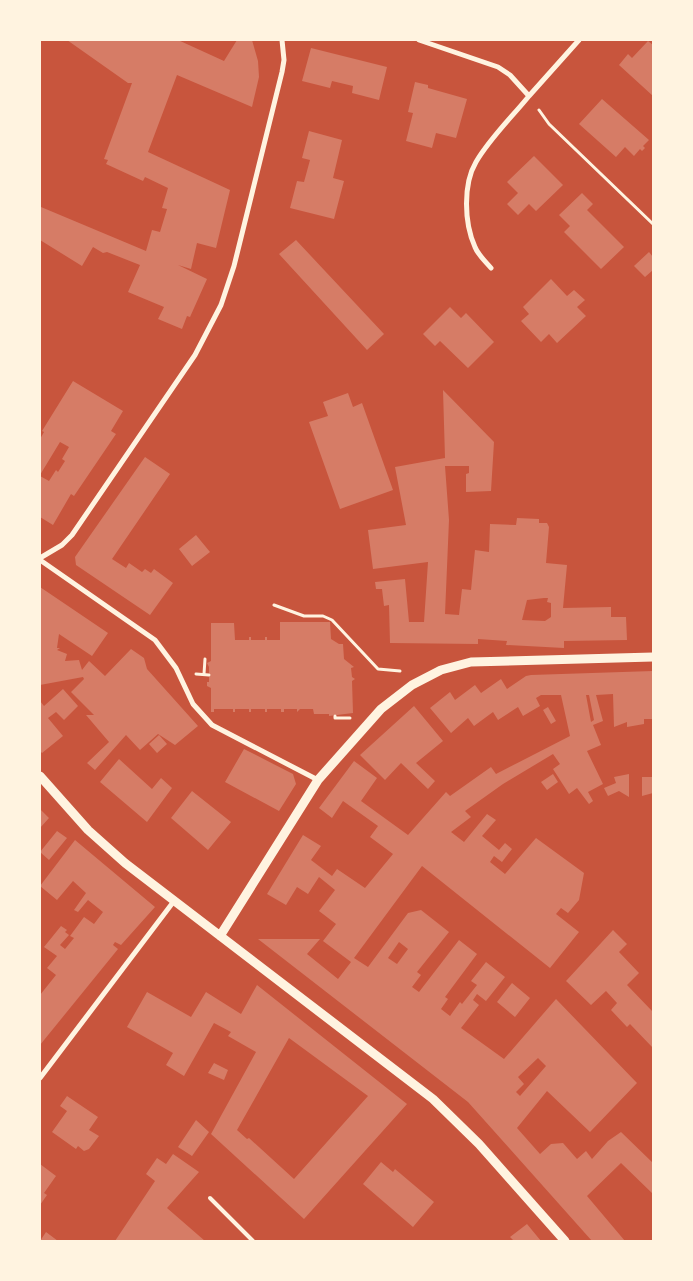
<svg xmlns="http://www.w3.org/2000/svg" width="693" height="1281" viewBox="0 0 693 1281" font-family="Rubik,sans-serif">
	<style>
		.building { fill: #d67c66; fill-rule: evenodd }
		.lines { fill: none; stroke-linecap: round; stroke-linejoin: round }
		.path { stroke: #fff3e0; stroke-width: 3 }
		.service { stroke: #fff3e0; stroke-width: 4 }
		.minor { stroke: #fff3e0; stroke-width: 5 }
		.tertiary { stroke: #fff3e0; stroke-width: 9 }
	</style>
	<rect width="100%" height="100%" fill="#c8553d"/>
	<!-- building -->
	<path class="building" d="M67,40H178L224,61L237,40H252L258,61L259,77L252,107L177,75L148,152L230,190L216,248L197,243L191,269L178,265L207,279L190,317L187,316L182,329L158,319L164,307L128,292L140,265L107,252L103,253L93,247L82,266L40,240L41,207L146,251L152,230L160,232L167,209L162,208L168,188L145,177L143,181L106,164L108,160L104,159L132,83H128Z
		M648,41L653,45V96L619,65L628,54L632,58Z
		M311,48L387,67L379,100L352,93L353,86L332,81L330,88L302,81Z
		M415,82L428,85V88L467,99L456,138L436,133L432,148L406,141L413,113L408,112Z
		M602,99L649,140L643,146L645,148L642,151L640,149L634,156L625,147L616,157L579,124Z
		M309,131L342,140L333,178L344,181L334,219L290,208L297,181L304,182L310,160L302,158Z
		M534,156L563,185L536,211L529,204L518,215L507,204L518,193L507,182Z
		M582,193L593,204L587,210L624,247L601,269L564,232L570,226L559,215Z
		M296,240L384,334L367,350L279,254Z
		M649,252L653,257V270L645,277L634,266Z
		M551,279L567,296L574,290L585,300L577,307L586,316L557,343L549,334L541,342L521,321L529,314L523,307Z
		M450,307L461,318L466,313L494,342L468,368L440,341L435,346L423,334Z
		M73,381L123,411L111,431L116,434L74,496L71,494L53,525L40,517V476L49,481L56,470L58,472L65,461L62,459L69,447L60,442L40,475V439L44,432L42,431Z
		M443,390L494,442L491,491L466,492V474L469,473V466H445L449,520L445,614L459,615L462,589L471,590L475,550L489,552L490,524L516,525L517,518L539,519V523H547L549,527L546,563L567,565L563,608L611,607V617H626L627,640L564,641V648L506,645L507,641L478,639V644L390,643L389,605L384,606L382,589H376L375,582L405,579L409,622H424L428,562L373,569L368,530L406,525L395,467L445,458ZM544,598H548L547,602L551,603V617L545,621L522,620L527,600Z
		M348,393L353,407L362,403L393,490L340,509L309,422L328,416L323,402Z
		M145,457L170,474L112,559L126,568L129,563L142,572L145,569L151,573L154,569L173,583L150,615L76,565L75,557Z
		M196,535L210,552L192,566L179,549Z
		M40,587L108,633L92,656L59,634L57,648H60L57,650L67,654L65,661L79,660L82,670L89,661L105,676L131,649L144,658L147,669L198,726L175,745L158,734L140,750L126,735L95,770L87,763L109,742L86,715H94L71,692L84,679L83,677L40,685Z
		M280,622H330L331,639L339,644H343L344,659L354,667L351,668L352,677L355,679L352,681L353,713L329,716V714H314L313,709H300L297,712V709H284V712H281V709H267V712H265V709H251V712H249V709H235V712H233V709H214V712H211V688L207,686V682H209V667L207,663L211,661V623H234L235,640H249V637H251V640H265V637H267V640H280Z
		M653,671V719H644V724L627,727V722L614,727L613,694L596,695L603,721L593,725L601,745L587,751L603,784L588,792L593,801L589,804L577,788L569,794L553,769L560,764L553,754L503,784L465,811L471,817L451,832L464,842L487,814L496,820L482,836L499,850L505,843L512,849L502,862L494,856L490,862L505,874L536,838L584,873L579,900L568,913L561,908L556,914L579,932L550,968L422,866L354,958L368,967L408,913L421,910L449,932L417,972L421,975L412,987L419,992L459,940L477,954L445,997L448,999L441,1009L450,1016L460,1002L462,1004L477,985L471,981L486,962L505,977L486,1001L477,994L473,1000L479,1005L461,1028L504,1059L556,999L637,1083L590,1132L547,1091L517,1128L540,1154L551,1144L563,1143L577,1159L586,1151L592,1159L608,1141L621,1132L653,1163V1194L621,1163L587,1196L625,1241H592L468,1102L258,939H320L307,954L338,979L351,962L323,941L336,924L319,911L335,890L319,877L308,894L297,887L286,905L267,894L303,835L321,846L311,860L332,876L337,869L365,888L393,854L370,837L378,826L343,801L332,818L319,808L354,761L377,778L361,801L408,835L446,792L450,796L491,767L496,774L570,736L561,695H541L536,698L540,706L523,716L518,707L498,720L493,712L474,726L468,718L451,733L430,708L450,692L455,700L475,685L481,693L501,679L507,689L526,676L531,675ZM586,695H589L594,720L591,722ZM399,942L408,949L397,964L388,958ZM538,1058L546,1066L520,1096L516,1092L524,1084L518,1077Z
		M63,689L78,706L64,720L56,712L48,718L63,736L42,753L40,751V701L44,706Z
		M414,706L443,741L416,763L435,781L428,789L401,763L385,780L360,755Z
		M548,707L556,721L551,724L543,710Z
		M159,735L167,744L157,753L149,744Z
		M244,749L293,774L296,784L279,811L225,782Z
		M119,759L152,789L161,778L172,788L147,822L100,782Z
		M553,774L558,782L547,790L541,782Z
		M629,774V797L619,791L608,796L604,788L616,783L614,777Z
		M642,777H653V793L642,796Z
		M192,791L231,822L208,850L171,818Z
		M40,809L49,818L40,828Z
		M57,831L67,838L49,860L40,852Z
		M75,840L155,907L121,945L115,942L113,945L118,949L40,1045V995L56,975L47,968L57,956L44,947L61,926L67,930L65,932L69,935L60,945L65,949L74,938L70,936L84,917L94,924L103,912L88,900L78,912L74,910L86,893L73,881L57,900L40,886Z
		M613,930L627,944L619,952L639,973L627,985L653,1012V1048L630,1024L627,1027L611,1010L617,1003L606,991L591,1005L566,981Z
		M512,983L530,998L515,1017L497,1002Z
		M257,985L407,1104L304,1219L211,1134L256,1052L228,1036L231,1032L214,1023L184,1076L166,1065L173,1053L127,1027L147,992L191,1017L206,992L241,1014ZM289,1038L368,1096L294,1179L249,1138L247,1139L237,1130Z
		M214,1063L228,1070L224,1080L208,1073Z
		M67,1096L98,1117L89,1130L99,1136L89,1149L84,1151L78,1146L76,1149L52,1132L67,1111L60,1106Z
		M196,1120L209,1132L192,1156L178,1147Z
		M173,1154L199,1172L167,1208L205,1241H115L155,1181L146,1174L157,1158L166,1164Z
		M381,1162L393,1172L395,1169L434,1202L413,1227L363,1184Z
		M40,1164L56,1176L44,1193L47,1195L40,1205Z
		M527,1224L541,1241H514L510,1237Z
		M46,1232L58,1241H40Z"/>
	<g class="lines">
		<!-- path -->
		<path class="path" d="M539,110L549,124L653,224
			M274,605L304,616H323L332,620L378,669L400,671
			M196,674L209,675
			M204,674L205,659
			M335,716V718H350"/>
		<!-- service -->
		<path class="service" d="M210,1198L253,1241"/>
		<!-- minor -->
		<path class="minor" d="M419,40L498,67L510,75L529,96L579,40
			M491,268C486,262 478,255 475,247C464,223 463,184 476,162C490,138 512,117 529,96
			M40,558L62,545L72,535L195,355L221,305L234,266L282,72L284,60L282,40
			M40,560L155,640L176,668L193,704L212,725L318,780
			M40,1078L174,901"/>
		<!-- tertiary -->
		<path class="tertiary" d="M40,776L88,830L125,863L433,1099L479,1144L565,1241
			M220,936L318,780L381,709L412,685L441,670L471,662L653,657"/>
	</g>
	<!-- border -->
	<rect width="693" height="1281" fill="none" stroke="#fff3e0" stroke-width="82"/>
</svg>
